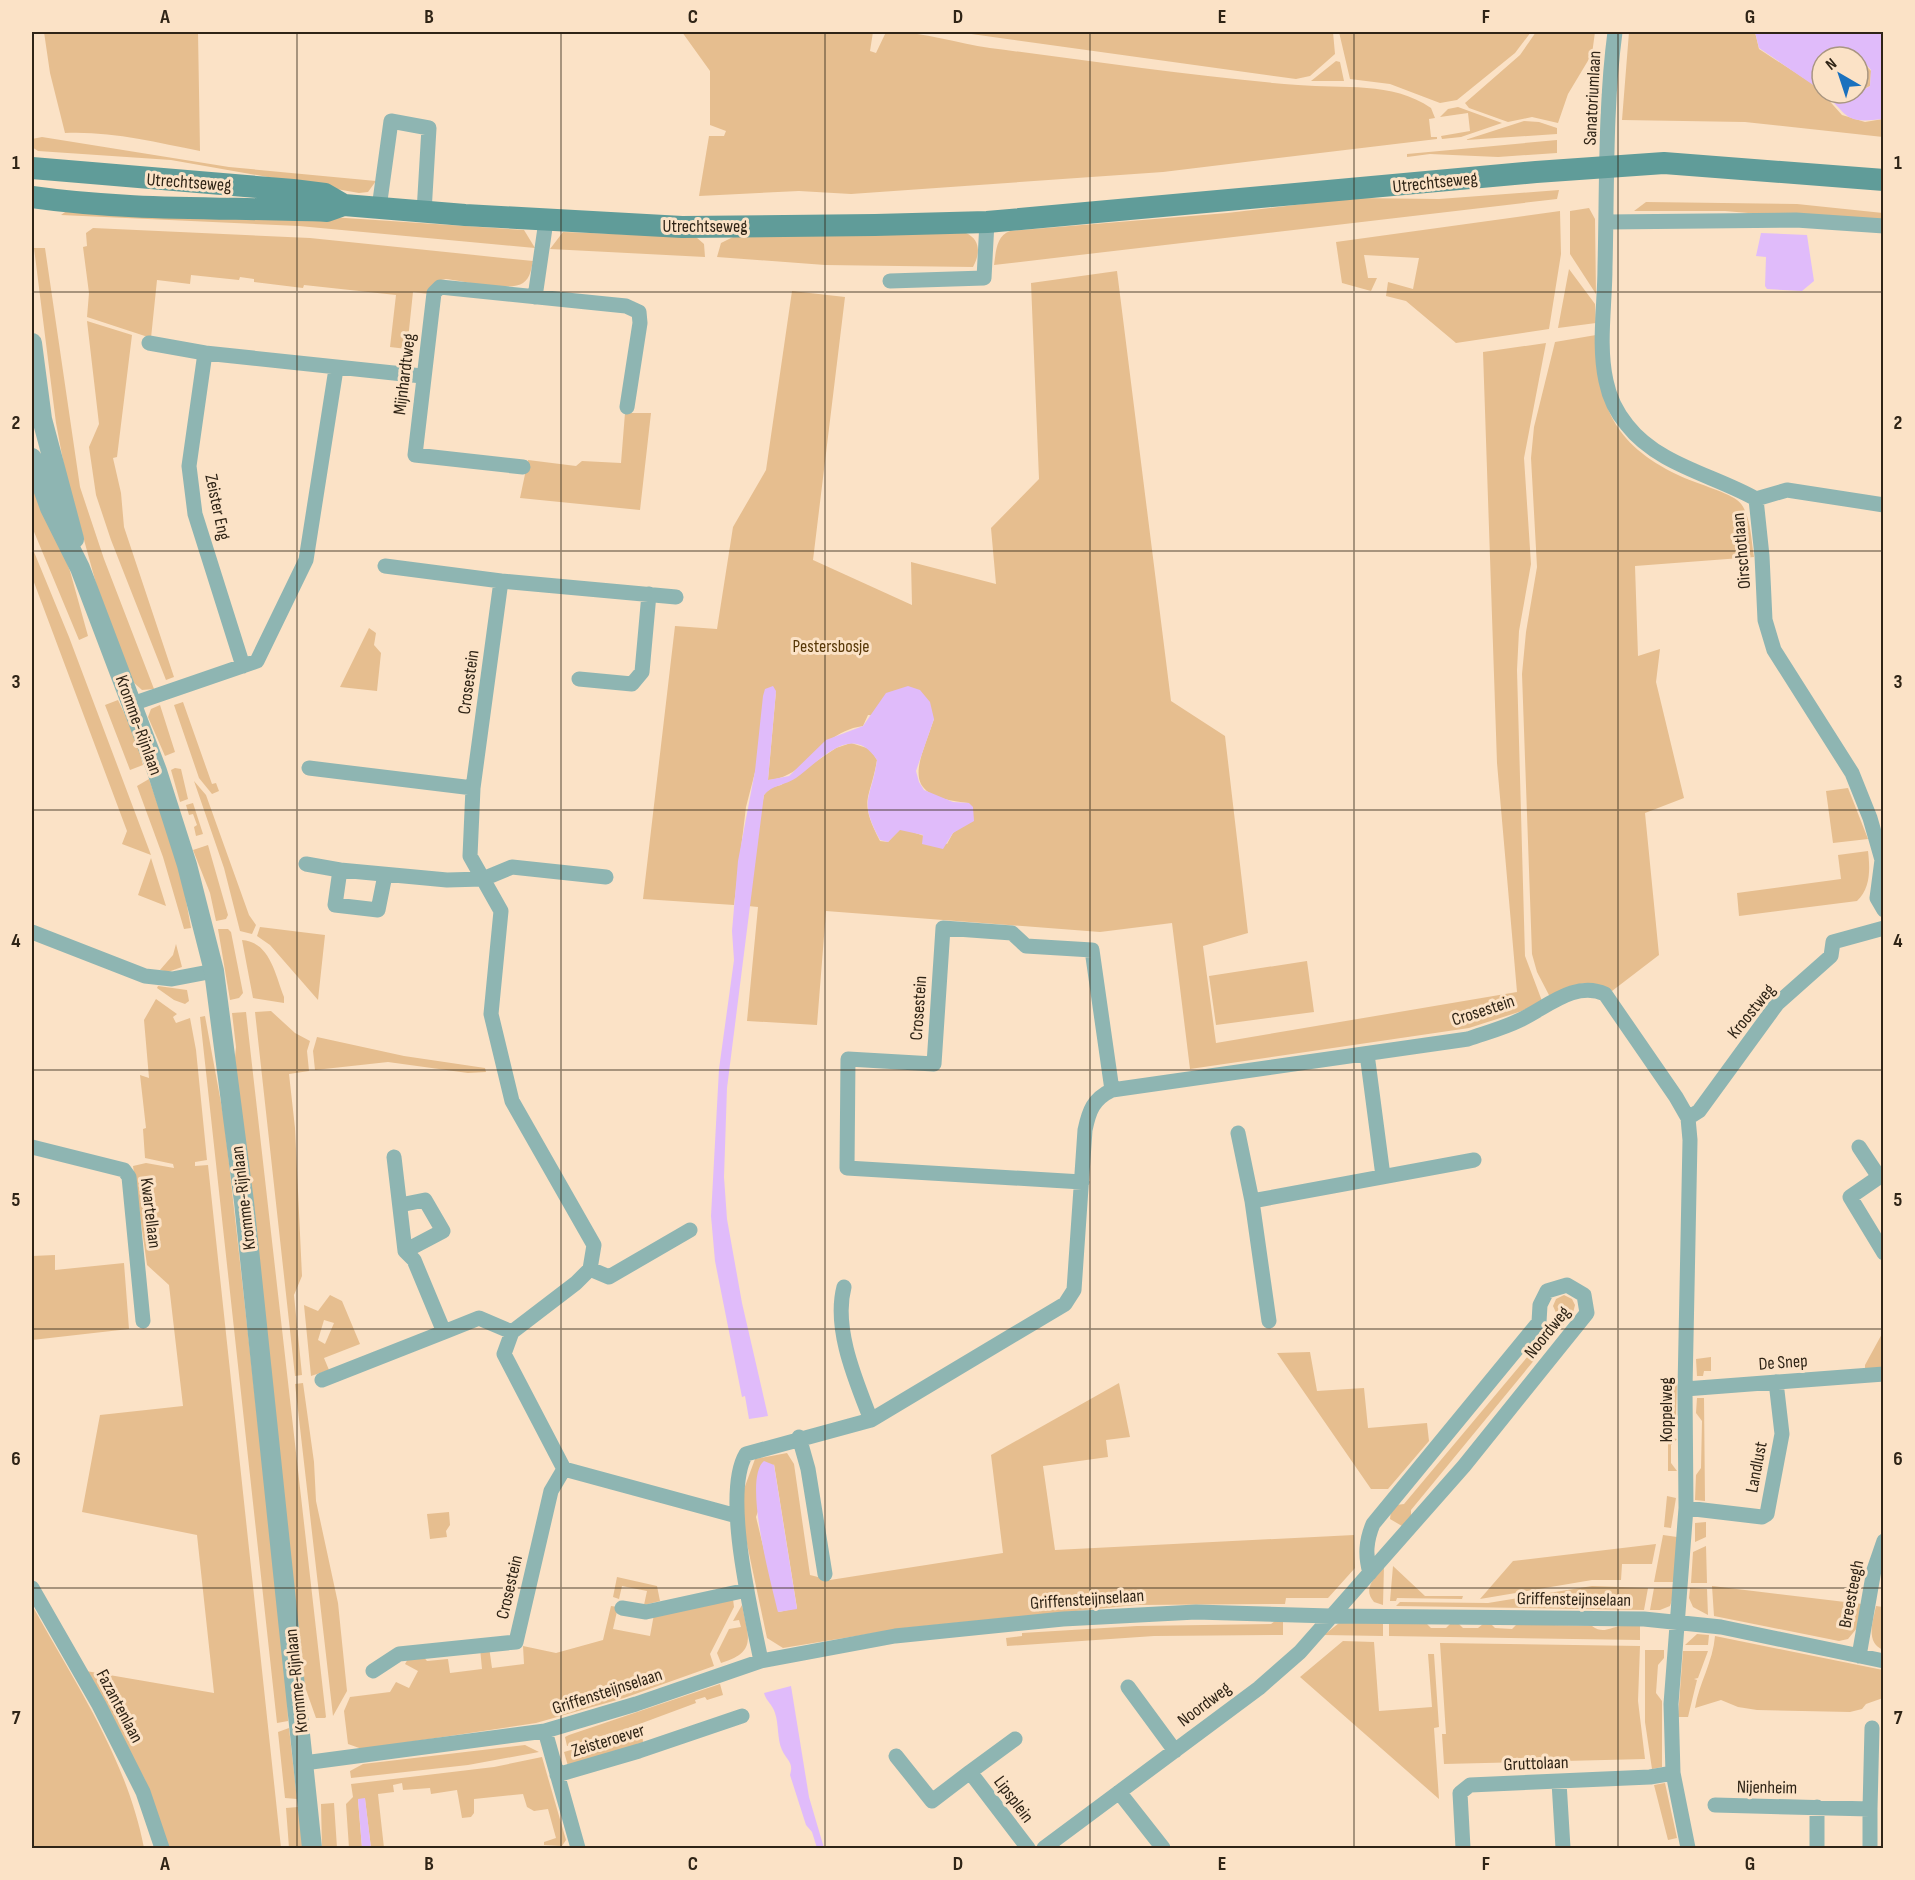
<svg xmlns="http://www.w3.org/2000/svg" width="1915" height="1880" viewBox="0 0 1915 1880" font-family="'Sofia Sans Condensed',sans-serif">
	<style>
		.green { fill: #e6be8f; fill-rule: evenodd }
		.water { fill: #e0bbfa }
		.lines { fill: none; stroke-linecap: round; stroke-linejoin: round }
		.minor { stroke: #8eb5b2; stroke-width: 15 }
		.tertiary { stroke: #8eb5b2; stroke-width: 20 }
		.secondary { stroke: #609c99; stroke-width: 22 }
		.grid { fill: none; stroke: #2f2416; stroke-width: 1.5; stroke-opacity: 0.55 }
		.labels { text-anchor: middle; stroke-width: 6; stroke-linejoin: round; paint-order: stroke }
		.street-label { font-size: 18px; fill: #2f2416; stroke: #fbe2c6 }
		.park-label { font-size: 18px; fill: #573707; stroke: #fbe2c6 }
		.neatline { fill: none; stroke: #2f2416; stroke-width: 2 }
		.grid-label { font-size: 20px; text-anchor: middle; font-weight: bold; fill: #2f2416 }
	</style>
	<rect width="100%" height="100%" fill="#fbe2c6"/>
	<!-- green -->
	<path class="green" d="M44,32H198L200,151C154,142 111,131 65,133L50,73Z
		M682,32H873L870,51L876,53L886,32C922,31 955,43 990,48C1092,61 1195,77 1298,85C1343,89 1392,81 1431,108L1435,118L1429,119L1431,137H1437V139L1163,172L851,194L799,191L699,196L709,136H724L726,131L710,125V71Z
		M957,32H1333L1335,54L1310,76L1296,79Z
		M1339,32H1531L1515,53L1457,100L1440,103L1390,84L1350,79Z
		M1536,32H1595L1592,54L1568,94L1558,123L1532,117L1508,122L1469,108L1465,103L1520,55Z
		M1629,32H1755L1759,49L1816,86L1842,115L1865,122L1883,119V137L1745,122L1622,120Z
		M1855,52L1871,71L1870,86L1858,92V57H1842Z
		M1336,61L1340,62L1344,81H1311Z
		M1458,107L1502,123L1461,137L1442,139L1441,136L1470,131L1468,113L1440,117L1448,109Z
		M1524,121L1539,122L1557,128V134L1465,140Z
		M42,137L229,167L376,181L368,192L359,193L171,160L38,151L32,147V139Z
		M1557,140V153L1498,157L1430,154L1407,157V154Z
		M1559,190L1557,199L994,265C996,252 996,236 1010,231L1227,213L1353,198L1439,199Z
		M1646,202L1797,204L1883,213V225L1725,211H1634Z
		M1589,208L1595,219L1596,294L1570,254V211Z
		M68,210L256,212L524,230L535,248L299,226L61,215Z
		M1560,211L1561,254L1549,329L1456,343L1406,301L1386,296L1388,282L1413,289L1419,258L1364,255L1368,278H1377L1371,291L1342,283L1336,242Z
		M93,228L310,238L533,261C531,269 531,277 523,283C510,292 463,281 446,279L441,280L429,294L413,292L407,349L390,347L396,295L304,285L303,288L254,282V279L240,277L239,280L191,275L190,284L157,280L151,338L87,317L89,293L83,247L87,246L86,233Z
		M563,232L696,237L704,244L705,257L550,249Z
		M966,233C981,240 980,254 973,267L825,265L717,257L721,243L733,237Z
		M34,248H45L80,487L104,559L154,689L142,690L133,682L97,587L65,471L56,423Z
		M1569,269L1595,304L1596,323L1558,328Z
		M1117,271L1171,701L1225,736L1248,933L1203,946L1216,1043L1517,992L1497,763L1483,352L1546,343L1524,458L1531,564L1519,631L1517,670L1525,956L1542,1001L1522,1011L1469,1028L1190,1069L1172,923L1100,932L826,911L817,1025L747,1021L758,907L748,906L761,810L764,795L769,788L781,785L836,748L851,743L870,749L877,760C870,801 858,799 880,841L888,842L900,829H904L947,844L953,833L963,825L969,803C899,796 917,769 934,719L868,715L863,726C819,732 807,778 768,780L776,691L746,807L734,905L643,899L675,626L717,629L733,527L766,470L792,291L845,297L813,560L912,605L911,562L996,584L991,528L1039,479L1031,283Z
		M87,321L132,335L117,457L113,458L121,493L124,527L174,677L166,680L111,540L96,495L89,447L99,424Z
		M1596,335C1598,405 1612,443 1678,475C1694,483 1725,491 1737,500C1751,510 1751,541 1754,557L1635,566L1638,656L1660,649L1656,682L1684,798L1645,813L1659,955L1612,991C1583,976 1577,985 1550,997L1537,972L1532,954L1522,674L1526,632L1537,567L1531,458L1534,427L1555,342Z
		M625,413H651L640,510L520,498L528,460L576,466L582,461L621,463Z
		M32,470L70,571L88,636L79,640L32,527Z
		M32,547L69,637L151,855L122,844L127,831L32,577Z
		M369,628L376,633L374,645L381,653L377,691L340,687Z
		M118,700L135,735L143,765L130,770L105,705Z
		M183,702L212,784L216,783L219,791L212,794L199,778L174,705Z
		M160,705L175,752L165,756L148,717L151,709Z
		M175,768L181,769L188,799L180,802L171,770Z
		M149,779L181,872L191,928L184,929L163,857L137,786Z
		M194,781L206,795L249,915L256,925L252,934L240,931L224,868Z
		M1848,788L1868,839L1833,843L1826,791Z
		M193,803L203,834L196,836L194,827L197,825L193,814L189,815L186,805Z
		M208,845L228,915L226,919L216,921L210,893L193,850Z
		M1868,851C1870,868 1871,888 1857,901L1739,916L1737,893L1841,879L1838,855Z
		M151,858L166,906L138,895Z
		M260,927L325,935L318,1000L270,945L257,936Z
		M218,929H228L231,932L243,993L239,998L230,1000Z
		M242,940C270,942 275,974 284,997V1003L253,998Z
		M176,944L182,967L168,972L160,970L173,955Z
		M1307,961L1314,1012L1216,1025L1209,976Z
		M158,986L187,990L189,1001L185,1004L174,1000L157,988Z
		M156,999L177,1014L173,1017L176,1023L190,1018L196,1050L207,1160L195,1162V1166L208,1165L281,1848H164L145,1780L86,1671L214,1693L197,1535L82,1512L100,1415L183,1406L169,1285L147,1265L133,1166L146,1163L174,1168L173,1164L145,1158L143,1129L146,1128L140,1075L149,1078L144,1020Z
		M271,1011L295,1033L310,1041L307,1051L309,1071L289,1074L295,1128L302,1276L294,1295L302,1375L295,1376L255,1012Z
		M246,1012L326,1717L325,1718H316L305,1687L234,1068L236,1047L232,1013Z
		M205,1016L224,1119L287,1683L288,1721L277,1723L200,1017Z
		M317,1037L404,1056L485,1068L486,1072L468,1073L388,1062L315,1070L313,1051Z
		M55,1255V1270L124,1263L129,1329L32,1340V1256Z
		M330,1295L342,1301L360,1344L324,1358L329,1370L311,1376L304,1305L318,1311ZM324,1320L334,1323L325,1344L318,1340Z
		M1564,1295L1572,1299L1575,1305L1573,1313L1411,1510V1516L1402,1526L1390,1519L1391,1511L1396,1505L1404,1504L1559,1319L1553,1306L1556,1299Z
		M1883,1332V1368H1865V1365Z
		M1310,1352L1317,1391L1364,1388L1368,1428L1427,1423L1429,1441L1388,1489H1371L1277,1353Z
		M1711,1357V1371H1704L1703,1376H1697L1696,1359Z
		M1669,1381L1677,1383L1676,1415H1668Z
		M303,1383L314,1462L316,1501L338,1603L347,1691L333,1716L295,1384Z
		M1119,1383L1130,1437L1106,1440L1108,1457L1043,1466L1055,1550L1354,1535L1355,1568L1328,1598H1286L1285,1604L1136,1605L905,1628L783,1648L767,1638L743,1525L744,1489L755,1459L787,1453L794,1464L810,1575L830,1580L1003,1553L991,1455ZM774,1464L797,1608L779,1612L756,1517Z
		M1697,1398H1704L1705,1501L1695,1500L1696,1475L1701,1468L1702,1421L1696,1413Z
		M1668,1437L1677,1439L1671,1445V1463L1677,1471H1668Z
		M1667,1496L1676,1498L1671,1528L1664,1527Z
		M449,1512L450,1525L446,1531L447,1537L430,1539L427,1514Z
		M1706,1522V1537L1695,1542V1523Z
		M1663,1535L1677,1537V1582H1654Z
		M1656,1544L1652,1564H1622L1621,1580H1592L1480,1599L1513,1561Z
		M1706,1546L1707,1583H1691L1693,1552Z
		M1384,1566L1383,1605L1374,1602C1362,1588 1375,1578 1384,1566Z
		M1393,1566L1425,1596H1463L1462,1599L1397,1598L1396,1601H1390Z
		M617,1577L657,1586L660,1601L644,1605L647,1591L622,1586L619,1599L613,1597Z
		M1592,1586L1648,1588L1644,1610L1396,1606L1400,1602L1488,1603Z
		M1712,1586L1862,1604L1857,1628L1848,1639L1839,1641L1714,1616Z
		M1654,1588H1676L1670,1606L1660,1610H1650Z
		M1690,1588L1707,1589L1708,1615L1693,1607L1689,1598Z
		M733,1599L734,1607L710,1654L714,1666L624,1698L536,1723L362,1749L348,1744L344,1711L350,1697L390,1692L396,1682L409,1688L418,1671L405,1664L409,1657L422,1655L427,1661L448,1659L450,1673L482,1669L480,1648L489,1647L492,1668L524,1664L523,1646L556,1653L603,1640L611,1606L618,1607L613,1629L650,1636L654,1614Z
		M32,1605C75,1683 127,1759 144,1848H32Z
		M742,1605C748,1636 758,1652 721,1663L717,1653L729,1629L741,1627L739,1620L733,1621Z
		M1876,1606L1883,1607V1650C1865,1642 1873,1622 1876,1606Z
		M1275,1621H1283V1635L1154,1636L1007,1646L1006,1638L1022,1636V1633L1137,1626L1271,1624Z
		M1339,1623H1383V1636L1324,1635Z
		M1389,1623H1426L1431,1628H1446L1451,1623H1458L1463,1628H1478L1483,1624H1491L1495,1628L1512,1629L1517,1624L1592,1626C1603,1634 1609,1628 1620,1626C1626,1624 1634,1626 1640,1626V1640L1389,1636Z
		M1697,1634L1709,1635L1708,1645H1685Z
		M1715,1636L1883,1670V1698L1866,1704L1862,1709L1850,1712L1757,1710L1738,1707L1721,1700L1695,1708C1699,1683 1713,1662 1715,1636Z
		M1343,1641L1374,1642L1379,1711L1432,1707L1428,1654H1434L1439,1727L1434,1728L1439,1799L1300,1677Z
		M1440,1643L1640,1646L1638,1701L1645,1759L1444,1764L1442,1734H1446Z
		M1645,1650H1664V1658L1658,1665L1656,1693L1662,1701V1767L1652,1769L1645,1722Z
		M1683,1651H1708L1698,1678L1694,1679L1697,1680L1688,1717H1678Z
		M720,1684L723,1695L707,1700L705,1697L695,1700L696,1703L626,1729L567,1746L565,1737L569,1735Z
		M289,1728L297,1799L285,1798L278,1732Z
		M642,1729L643,1743L568,1766L564,1752Z
		M525,1745L539,1752L468,1765L351,1778L350,1771L363,1764Z
		M542,1757L566,1840L562,1846L544,1845V1842L556,1838L548,1809L534,1811L527,1807L523,1794L474,1799V1813L471,1817L462,1818L457,1790L431,1794L430,1788L403,1790L402,1783L393,1785L394,1792L378,1794L384,1848H371L365,1799L358,1800L362,1848H349L346,1804L353,1797L351,1784L494,1767Z
		M1665,1783L1677,1838L1668,1840L1654,1785Z
		M334,1803L337,1848H322L321,1804Z
		M298,1807L305,1848H289L286,1808Z"/>
	<!-- water -->
	<path class="water" d="M1755,32H1883V119C1844,124 1849,116 1824,93H1858L1870,86L1871,70L1855,52L1842,57H1822V91L1759,48Z
		M1761,233L1807,235L1814,281L1802,291L1767,289L1765,286L1766,257L1756,256Z
		M773,686L776,691L768,780L789,776L826,740L863,726L886,693L908,686L920,690L930,702L934,719L916,771L919,782L924,790L953,802L969,803L973,807L974,821L953,833L943,849L922,844L923,835L900,830L888,842L880,840C858,799 871,801 877,760C852,721 820,761 796,778C786,785 772,785 764,795L727,1088L724,1177L727,1219L742,1303L768,1416L749,1419L745,1396L742,1397L715,1261L711,1216L719,1069L734,960L732,931L738,861L755,771L763,696L765,689Z
		M764,1461L774,1465L797,1609L778,1612C772,1586 742,1479 764,1461Z
		M791,1686L809,1797L824,1848H817L812,1832L806,1825L790,1775C794,1762 787,1761 782,1750C777,1739 779,1725 775,1713C773,1705 766,1701 764,1693Z
		M365,1798L371,1848H362L358,1799Z"/>
	<g class="lines">
		<!-- minor -->
		<path class="minor" d="M1615,32C1605,106 1607,192 1605,267C1605,304 1598,345 1606,381C1609,396 1617,413 1627,425C1658,465 1714,475 1756,499
			M379,208L391,121L429,128L424,212
			M1606,222L1796,220L1884,226
			M890,281L984,278L987,222
			M535,297L546,221
			M149,343L205,353
			M523,467L415,455L434,293L440,287L626,306L639,312L640,323L627,407
			M1756,499L1762,556L1765,620L1774,650L1852,773L1870,818L1882,860L1877,898L1884,910
			M1756,499L1787,490L1884,505
			M385,566L501,581
			M243,666L195,514L189,466L205,353L422,376
			M579,679L632,684L642,672L649,594
			M132,704L257,661L306,560L336,369
			M309,768L473,788
			M306,864L340,870
			M385,875L378,910L335,905L340,870L447,880L483,879L512,867L606,877
			M32,932L145,976L172,979L214,971
			M1367,1054L1383,1176
			M1688,1118L1699,1111L1777,1004L1831,956L1833,942L1884,928
			M1238,1133L1252,1201L1269,1321
			M32,1147L124,1170L129,1177L143,1321
			M1859,1147L1879,1177L1850,1197L1884,1253
			M1082,1182L847,1168L848,1059L934,1064L943,928L1012,933L1026,946L1092,950L1112,1090
			M1252,1201L1474,1160
			M400,1205L425,1200L443,1231L405,1251
			M590,1269L594,1245L512,1101L491,1014L501,911L470,856L473,788L501,581L676,597
			M844,1287C833,1329 856,1381 871,1420
			M444,1332L479,1318L512,1332L576,1283L590,1269L609,1277L690,1230
			M512,1332L504,1354L564,1469L737,1516
			M322,1380L444,1332L414,1260L405,1251L394,1157
			M1685,1389L1884,1374
			M799,1437L808,1469L825,1574
			M1686,1508L1762,1517L1767,1514L1782,1434L1776,1382
			M32,1588L99,1705L143,1792L162,1848
			M622,1608L646,1612L747,1590
			M1859,1656L1874,1570L1884,1541
			M761,1661C752,1615 722,1494 746,1454L871,1420L1065,1304L1074,1290L1085,1130C1089,1111 1093,1099 1112,1090L1468,1039C1485,1033 1504,1028 1520,1020C1546,1008 1575,980 1605,994L1676,1097L1688,1118L1690,1140L1685,1389L1686,1508L1671,1704L1673,1773L1688,1848
			M373,1671L399,1654L516,1642L551,1491L564,1469
			M1128,1687L1175,1751
			M545,1731L578,1848
			M896,1756L932,1801L970,1772L1028,1848
			M304,1763L545,1731L636,1704L761,1661L895,1636L1063,1619L1196,1612L1330,1616L1644,1619L1721,1627L1884,1661
			M970,1772L1015,1739
			M557,1775L639,1751L742,1716
			M1559,1782L1563,1848
			M1119,1792L1163,1848
			M1715,1805L1870,1809V1848
			M1870,1809L1872,1728
			M1044,1848L1259,1688L1300,1652L1464,1466L1587,1313L1584,1295L1567,1285L1547,1291L1540,1305L1539,1322L1373,1524C1366,1541 1365,1555 1370,1573
			M1463,1848L1460,1793L1470,1785L1650,1777L1673,1773
			M1817,1848V1807"/>
		<!-- tertiary -->
		<path class="tertiary" d="M32,343L42,419L74,539
			M32,458L50,508L80,568L157,771L187,865L214,971L244,1202L312,1848"/>
		<!-- secondary -->
		<path class="secondary" d="M32,168L293,190L325,194L344,205
			M32,197C129,211 229,207 327,211L344,205L465,215L682,227L875,225L987,222L1536,172L1664,163L1884,180"/>
	</g>
	<!-- grid -->
	<path class="grid" d="M297,32V1848M561,32V1848M825,32V1848M1090,32V1848M1354,32V1848M1618,32V1848M32,292H1884M32,551H1884M32,810H1884M32,1070H1884M32,1329H1884M32,1588H1884"/>
	<g class="labels">
		<!-- street labels -->
		<g class="street-label">
			<text transform="translate(1592 98) rotate(-87)" y="6">Sanatoriumlaan</text>
			<text transform="translate(189 182) rotate(4)" y="6">Utrechtseweg</text>
			<text transform="translate(1435 182) rotate(-6)" y="6">Utrechtseweg</text>
			<text x="705" y="232">Utrechtseweg</text>
			<text transform="translate(404 374) rotate(-83)" y="6">Mijnhardtweg</text>
			<text transform="translate(218 507) rotate(78)" y="6">Zeister Eng</text>
			<text transform="translate(1741 551) rotate(-95)" y="6">Oirschotlaan</text>
			<text transform="translate(468 682) rotate(-82)" y="6">Crosestein</text>
			<text transform="translate(139 725) rotate(70)" y="6">Kromme-Rijnlaan</text>
			<text transform="translate(918 1008) rotate(-86)" y="6">Crosestein</text>
			<text transform="translate(1483 1010) rotate(-18)" y="6">Crosestein</text>
			<text transform="translate(1751 1011) rotate(-51)" y="6">Kroostweg</text>
			<text transform="translate(243 1198) rotate(-97)" y="6">Kromme-Rijnlaan</text>
			<text transform="translate(151 1213) rotate(83)" y="6">Kwartellaan</text>
			<text transform="translate(1547 1332) rotate(-51)" y="6">Noordweg</text>
			<text transform="translate(1783 1362) rotate(-4)" y="6">De Snep</text>
			<text transform="translate(1666 1410) rotate(-90)" y="6">Koppelweg</text>
			<text transform="translate(1756 1467) rotate(-79)" y="6">Landlust</text>
			<text transform="translate(509 1587) rotate(-77)" y="6">Crosestein</text>
			<text transform="translate(1851 1594) rotate(-79)" y="6">Breesteegh</text>
			<text transform="translate(1087 1599) rotate(-4)" y="6">Griffensteijnselaan</text>
			<text transform="translate(1574 1599) rotate(1)" y="6">Griffensteijnselaan</text>
			<text transform="translate(296 1681) rotate(-96)" y="6">Kromme-Rijnlaan</text>
			<text transform="translate(607 1691) rotate(-18)" y="6">Griffensteijnselaan</text>
			<text transform="translate(1204 1704) rotate(-37)" y="6">Noordweg</text>
			<text transform="translate(120 1706) rotate(62)" y="6">Fazantenlaan</text>
			<text transform="translate(608 1740) rotate(-17)" y="6">Zeisteroever</text>
			<text transform="translate(1536 1763) rotate(-2)" y="6">Gruttolaan</text>
			<text transform="translate(1767 1787) rotate(1)" y="6">Nijenheim</text>
			<text transform="translate(1014 1799) rotate(53)" y="6">Lipsplein</text>
		</g>
		<!-- park labels -->
		<g class="park-label">
			<text x="831" y="652">Pestersbosje</text>
		</g>
	</g>
	<!-- border -->
	<rect width="1915" height="1880" fill="none" stroke="#fbe2c6" stroke-width="66"/>
	<!-- north arrow -->
	<g transform="translate(1840 75) rotate(321)"><circle r="28" fill="#fbe2c6" stroke="#a99680" stroke-width="1.5"/>
	<path d="M0-4.5L10 22L0 15L-10 22Z" fill="#1a71be"/>
	<text y="-9" font-size="16" font-weight="bold" text-anchor="middle" fill="#2f2416">N</text>
	</g>
	<rect x="33" y="33" width="1849" height="1814" class="neatline"/>
	<g class="grid-label">
		<text x="165" y="23">A</text>
		<text x="429" y="23">B</text>
		<text x="693" y="23">C</text>
		<text x="958" y="23">D</text>
		<text x="1222" y="23">E</text>
		<text x="1486" y="23">F</text>
		<text x="1750" y="23">G</text>
		<text x="16" y="169">1</text>
		<text x="1898" y="169">1</text>
		<text x="16" y="429">2</text>
		<text x="1898" y="429">2</text>
		<text x="16" y="688">3</text>
		<text x="1898" y="688">3</text>
		<text x="16" y="947">4</text>
		<text x="1898" y="947">4</text>
		<text x="16" y="1206">5</text>
		<text x="1898" y="1206">5</text>
		<text x="16" y="1465">6</text>
		<text x="1898" y="1465">6</text>
		<text x="16" y="1724">7</text>
		<text x="1898" y="1724">7</text>
		<text x="165" y="1870">A</text>
		<text x="429" y="1870">B</text>
		<text x="693" y="1870">C</text>
		<text x="958" y="1870">D</text>
		<text x="1222" y="1870">E</text>
		<text x="1486" y="1870">F</text>
		<text x="1750" y="1870">G</text>
	</g>
</svg>
